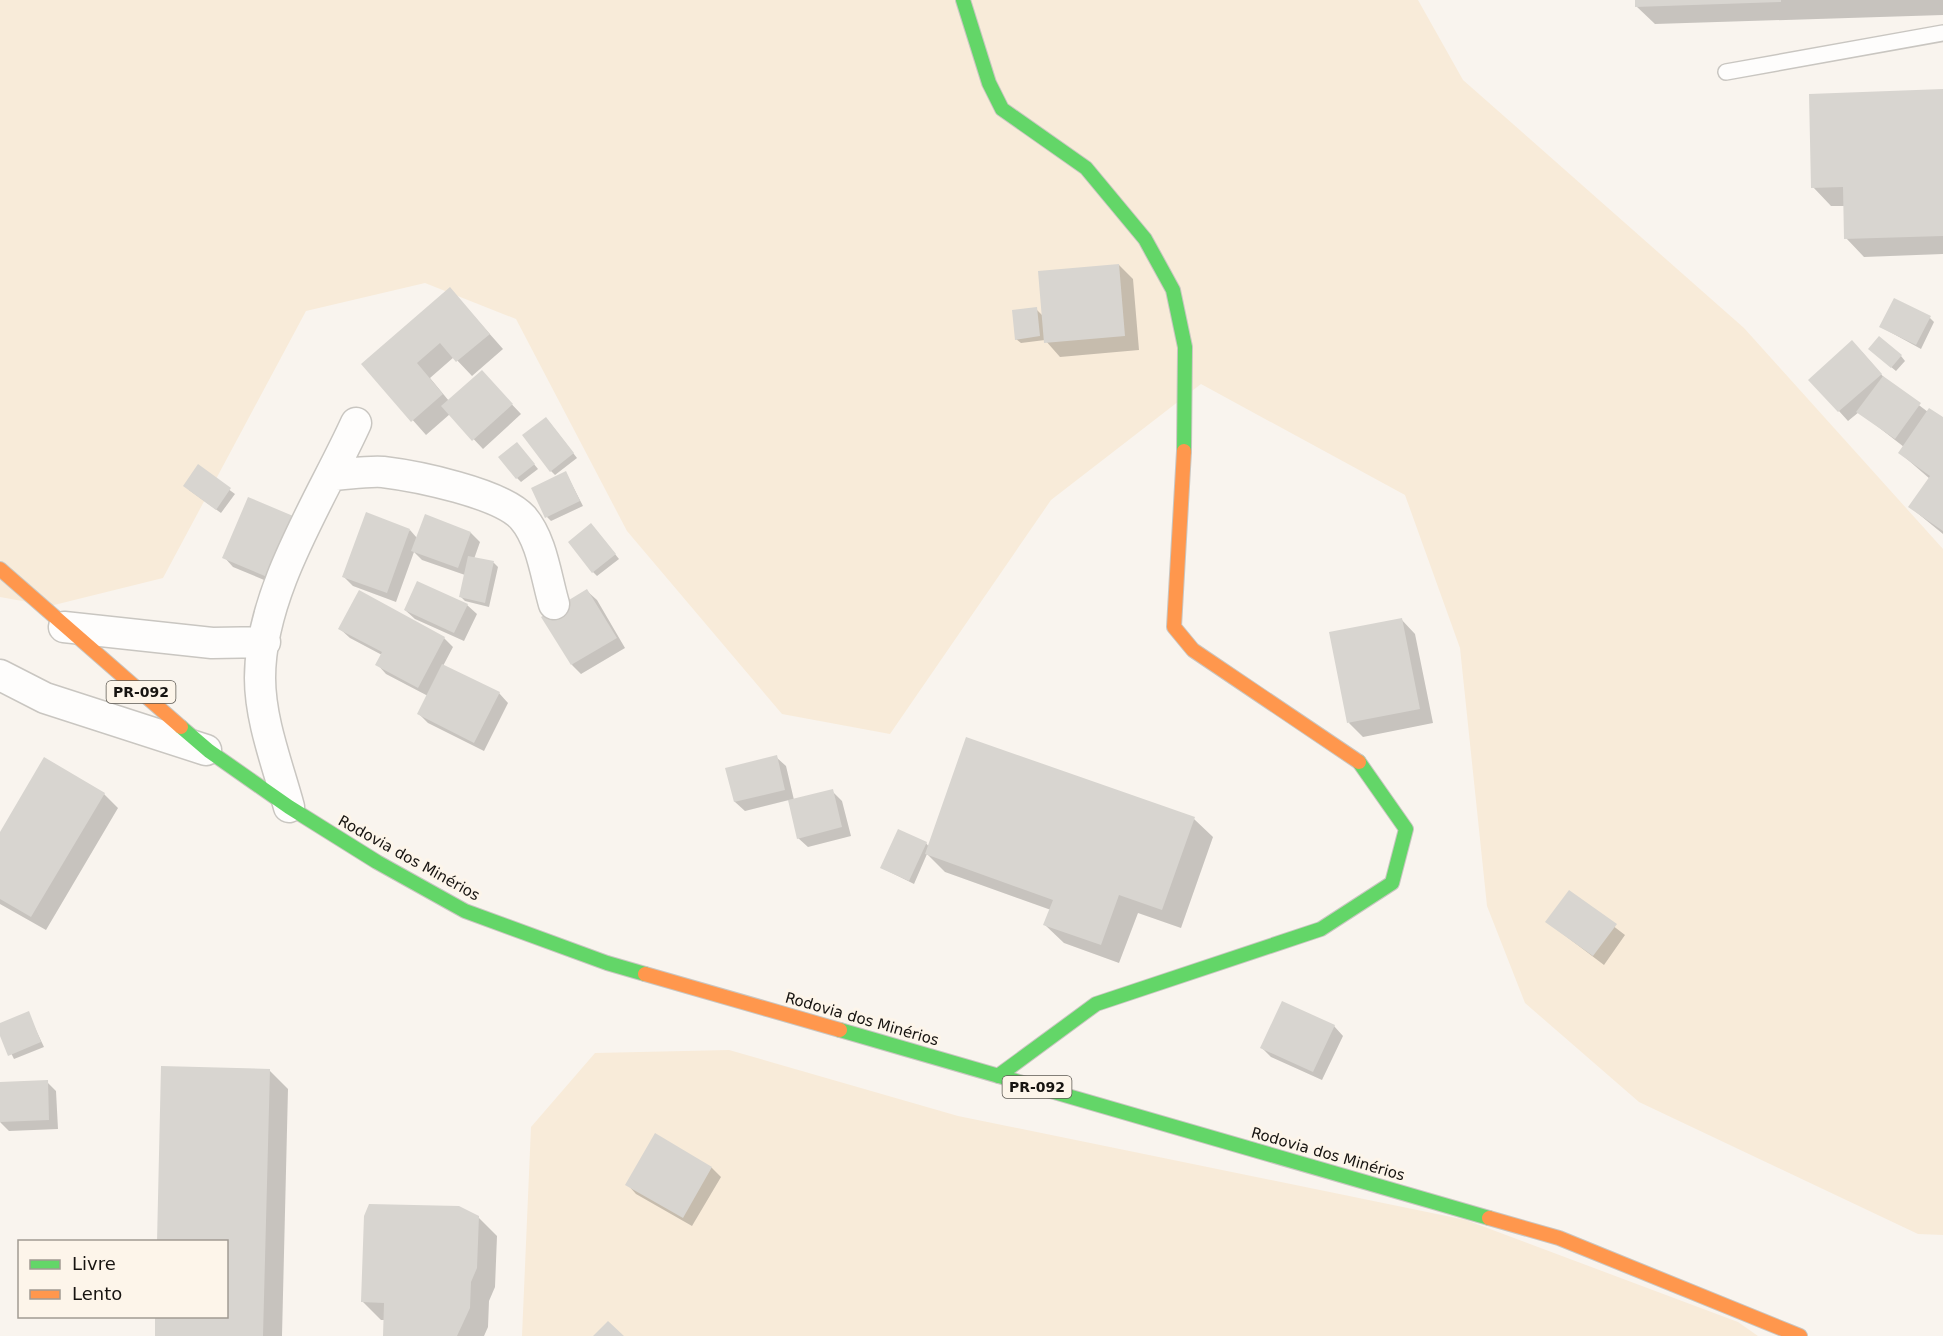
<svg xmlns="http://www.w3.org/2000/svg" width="1943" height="1336" viewBox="0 0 1943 1336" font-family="'DejaVu Sans',sans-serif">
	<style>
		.green { fill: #f8ebd9 }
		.shadow { fill: #0003 }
		.building { fill: #d8d5d0 }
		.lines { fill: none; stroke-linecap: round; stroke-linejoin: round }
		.lane-casing { stroke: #c9c6c1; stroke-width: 18 }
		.street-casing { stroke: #c9c6c1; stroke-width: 33 }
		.fast-casing { stroke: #c9c6c1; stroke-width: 16 }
		.slow-casing { stroke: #c9c6c1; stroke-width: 16 }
		.lane { stroke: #fefdfc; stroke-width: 15 }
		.street { stroke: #fefdfc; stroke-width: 30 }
		.fast { stroke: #63d668; stroke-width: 14 }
		.slow { stroke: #ff974d; stroke-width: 14 }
		.labels { text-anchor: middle; stroke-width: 6; stroke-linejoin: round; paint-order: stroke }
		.shield { fill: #fdf5ea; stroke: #5c5852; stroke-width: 1.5 }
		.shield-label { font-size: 14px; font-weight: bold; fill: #171411 }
		.street-label { font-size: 15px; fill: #171411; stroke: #fdf5ea }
	</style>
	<rect width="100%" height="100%" fill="#f9f4ee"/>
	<!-- green -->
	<path class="green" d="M0,0H1418L1463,80L1744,328L1943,549V1235L1918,1234L1639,1102L1525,1003L1487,906L1460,648L1405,495L1201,384L1051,500L890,734L782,714L627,531L516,319L425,283L306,311L163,578L50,606L0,597Z
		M729,1050L958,1116L1466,1220L1738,1322L1758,1336H522L531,1127L595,1053Z"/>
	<!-- shadow -->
	<path class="shadow" d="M1636,0H1943V15L1655,24L1636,6Z
		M1943,91V254L1864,257L1846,238L1845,206H1831L1813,187Z
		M1119,265L1133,279L1139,350L1060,357L1045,340L1021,343L1016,339L1036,309L1043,316Z
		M450,289L503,349L472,376L454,357L430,378L449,401L488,379L521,414L483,449L450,414L426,435L363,364Z
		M1930,318L1934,322L1921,349L1881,327Z
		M1862,352L1887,381L1928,412L1943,419V534L1910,507L1930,479L1900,453L1904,447L1859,412L1848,421L1811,380Z
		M1874,353L1901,356L1905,361L1896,371Z
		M550,423L577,458L555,475L551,471Z
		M521,448L538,469L521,482L517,478Z
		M198,467L235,494L221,513L189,490Z
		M566,473L583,506L551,521L547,517Z
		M248,499L288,590L233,567L224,557Z
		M595,529L619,559L597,576L593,572Z
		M410,530L417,538L471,533L480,542L474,559L494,563L498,567L489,607L465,601L461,597L465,575L422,560L414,552L396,602L353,586L344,577Z
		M587,591L597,600L625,648L581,674L572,665Z
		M467,605L477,614L464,641L415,619L405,610Z
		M1401,619L1415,634L1433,723L1363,737L1349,723Z
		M340,629L444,638L453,647L443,666L499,693L508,703L484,751L428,723L419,714L428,696L386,674L377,664L382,655L350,638Z
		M776,757L786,766L794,800L832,791L842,801L851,836L808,847L798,838L789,800L745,811L735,802L727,769Z
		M104,794L118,808L46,930L0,904V835Z
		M1194,819L1213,837L1181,928L1138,913L1119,963L1064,943L1045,925L1051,910L945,872L927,854L914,884L882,868L926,843L929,847Z
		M1569,892L1625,935L1604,965L1547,922Z
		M28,1013L44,1047L14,1059L0,1031V1025Z
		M1334,1026L1343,1036L1322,1080L1271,1057L1262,1048Z
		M269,1070L288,1089L282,1336H156L226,1316Z
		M47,1082L56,1091L58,1129L9,1131L0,1122V1084Z
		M656,1135L712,1168L721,1177L692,1226L636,1194L627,1184Z
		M478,1217L497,1236L495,1287L489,1301L488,1327L484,1336H384L385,1320H381L362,1301Z"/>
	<!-- building -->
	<path class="building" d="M1635,0H1781V2L1635,7Z
		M1943,89V236L1844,239L1843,187L1811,188L1809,94Z
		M1119,264L1125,336L1044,343L1038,271Z
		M450,287L490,334L456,362L440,343L417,363L443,394L411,422L361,364Z
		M1894,298L1931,316L1916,345L1879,327Z
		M1037,307L1040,336L1015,340L1012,310Z
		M1879,336L1902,355L1891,368L1868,349Z
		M1852,340L1882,374L1838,412L1808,380Z
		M482,370L513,404L472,441L441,406Z
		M1883,376L1921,403L1895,439L1856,412Z
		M1929,408L1943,417V531L1908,507L1930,476L1898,453Z
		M546,417L574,453L550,472L522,435Z
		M517,442L535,464L516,479L498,457Z
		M198,464L231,488L216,510L183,486Z
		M566,471L580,501L545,518L531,488Z
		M248,497L305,521L279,582L222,558Z
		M366,512L410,529L387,593L342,577Z
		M425,514L471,532L458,568L411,551Z
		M591,523L616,554L592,573L568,542Z
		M468,556L494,561L485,603L459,597Z
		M417,581L468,604L454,633L404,610Z
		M587,589L617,638L571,665L541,617Z
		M359,590L445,637L418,688L375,665L382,652L338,629Z
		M1402,618L1420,709L1347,723L1329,632Z
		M442,664L500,692L474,743L417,714Z
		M966,737L1195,817L1162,910L1119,895L1101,945L1043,925L1053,900L925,854Z
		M777,755L785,790L734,802L725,768Z
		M44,757L105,793L31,917L0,899V832Z
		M833,789L842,827L797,839L788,800Z
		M898,829L927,842L909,881L880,868Z
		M1569,890L1617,924L1593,956L1545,922Z
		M1282,1001L1335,1025L1313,1072L1260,1048Z
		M29,1011L41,1042L8,1056L0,1036V1023Z
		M161,1066L270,1069L263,1336H155V1316H226V1242H157Z
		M48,1080L49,1120L0,1122V1082Z
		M655,1133L712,1167L683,1218L625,1185Z
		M369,1204L459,1206L479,1216L477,1268L471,1282L470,1308L457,1336H383L384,1303L361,1302L364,1216Z
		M608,1321L624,1336H593Z"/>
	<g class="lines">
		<defs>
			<path id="lane" d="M1726,72L1943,33"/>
			<path id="street" d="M332,475C349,474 367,471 383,472C416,476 501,493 523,518C542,540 546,577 554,604
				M64,627L212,643L265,642
				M0,675L45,698L206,750
				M289,807C278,766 260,721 260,678C260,591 321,500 356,423"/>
			<path id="fast" d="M963,0L989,83L1002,109L1086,168L1145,239L1173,290L1185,347L1184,451
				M181,727L209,751L289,807L377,862L465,911L607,963L645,974
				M840,1030L1489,1218
				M998,1076L1096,1004L1321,929L1392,883L1406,829L1359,762"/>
			<path id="slow" d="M1184,451L1174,627L1193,650L1359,762
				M0,569L181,727
				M645,974L840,1030
				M1489,1218L1559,1238L1800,1336"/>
		</defs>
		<!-- lane casing -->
		<use href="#lane" class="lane-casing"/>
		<!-- street casing -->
		<use href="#street" class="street-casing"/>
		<!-- fast casing -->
		<use href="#fast" class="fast-casing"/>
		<!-- slow casing -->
		<use href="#slow" class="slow-casing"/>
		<!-- lane -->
		<use href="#lane" class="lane"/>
		<!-- street -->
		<use href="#street" class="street"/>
		<!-- fast -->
		<use href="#fast" class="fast"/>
		<!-- slow -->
		<use href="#slow" class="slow"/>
	</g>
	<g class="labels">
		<!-- shield labels -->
		<g class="shield">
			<rect x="106.5" y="681" width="69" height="22" rx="4.5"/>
			<rect x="1002.5" y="1076" width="69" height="22" rx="4.5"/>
		</g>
		<g class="shield-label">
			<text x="141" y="697">PR-092</text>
			<text x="1037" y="1092">PR-092</text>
		</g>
		<!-- street labels -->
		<g class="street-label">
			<text transform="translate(409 858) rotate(29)" y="5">Rodovia dos Minérios</text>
			<text transform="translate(862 1019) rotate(16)" y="5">Rodovia dos Minérios</text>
			<text transform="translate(1328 1154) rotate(16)" y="5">Rodovia dos Minérios</text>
		</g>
	</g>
	<!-- legend -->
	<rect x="18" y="1240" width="210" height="78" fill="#fdf5ea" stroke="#a19b93" stroke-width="1.5"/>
	<rect x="30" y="1260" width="30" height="9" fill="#63d668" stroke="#a19b93" stroke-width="1.5"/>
	<text x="72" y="1270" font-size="18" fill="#171411">Livre</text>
	<rect x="30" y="1290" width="30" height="9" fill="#ff974d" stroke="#a19b93" stroke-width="1.5"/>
	<text x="72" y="1300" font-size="18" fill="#171411">Lento</text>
</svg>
